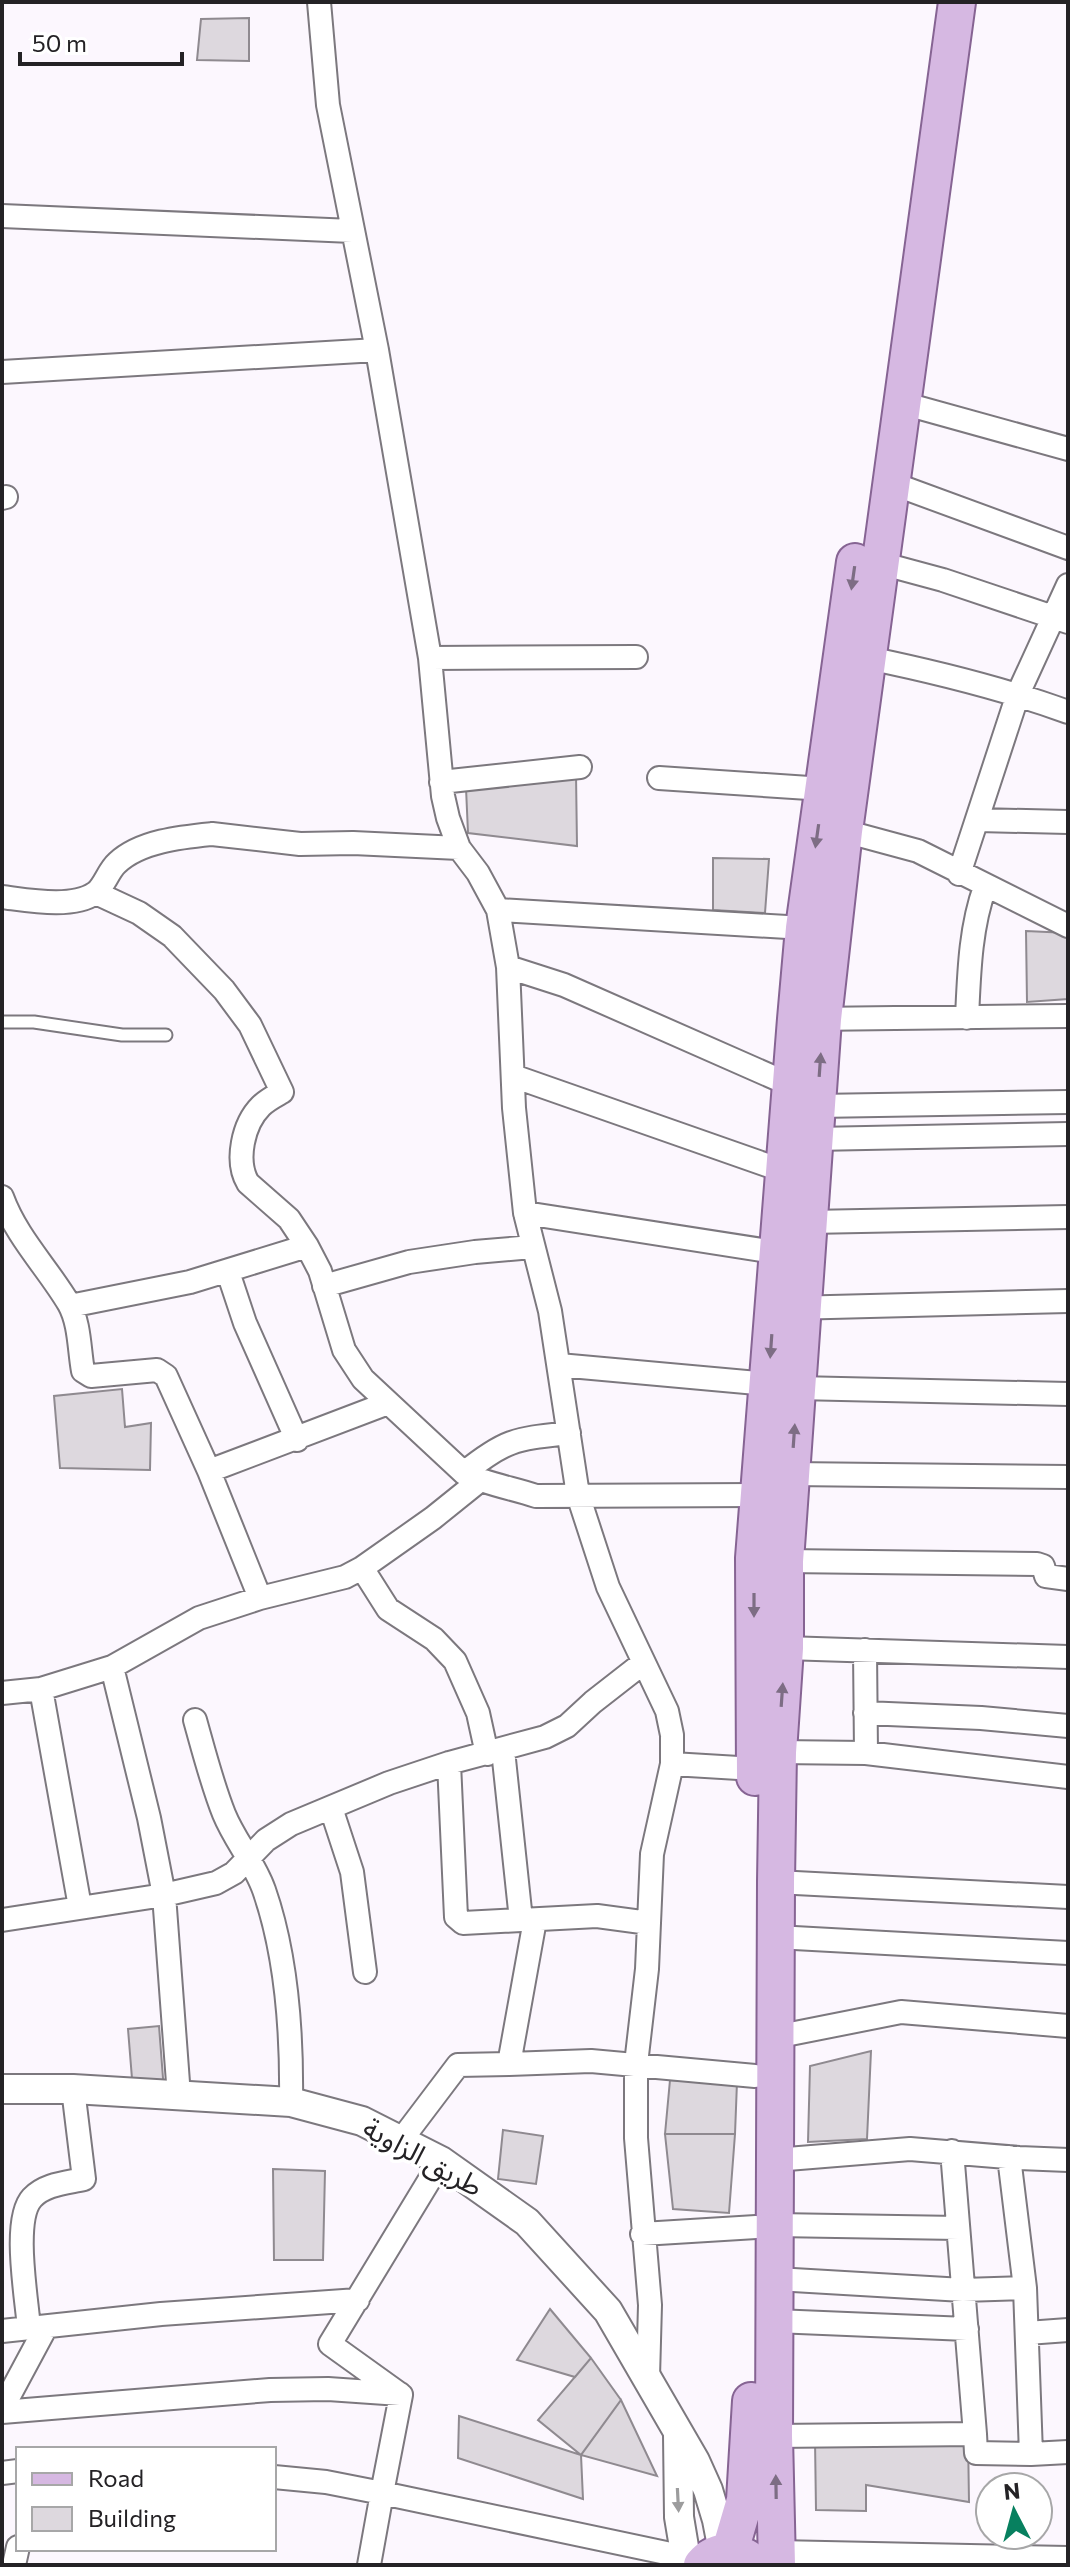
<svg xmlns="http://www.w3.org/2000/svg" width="1070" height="2567" viewBox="0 0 1070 2567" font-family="Commissioner,'Noto Sans Arabic',sans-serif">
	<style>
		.building { fill: #ddd8de; stroke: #8f8a90; stroke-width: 2 }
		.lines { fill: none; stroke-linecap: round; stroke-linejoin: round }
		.service-casing { stroke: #7c787e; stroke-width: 15 }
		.minor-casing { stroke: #7c787e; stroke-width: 26 }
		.tertiary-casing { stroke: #7c787e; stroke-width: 32 }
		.primary-casing { stroke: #866493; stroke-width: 40 }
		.service { stroke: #fff; stroke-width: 11 }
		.minor { stroke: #fff; stroke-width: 22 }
		.tertiary { stroke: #fff; stroke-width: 28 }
		.primary { stroke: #d6b8e2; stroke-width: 36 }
		.oneway { fill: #7d6d84 }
		.oneway2 { fill: #9c9c9d }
		.labels { text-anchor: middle; stroke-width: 7; stroke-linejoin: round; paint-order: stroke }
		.street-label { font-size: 28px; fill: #242225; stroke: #fff }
	</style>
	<rect width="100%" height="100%" fill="#fcf7fe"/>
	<!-- building -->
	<path class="building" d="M249,18V61L197,60L201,19Z
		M576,774L577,846L468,833L466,788Z
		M713,858L769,859L765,913L713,910Z
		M1026,931L1068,933V999L1027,1002Z
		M122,1389L125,1427L151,1423L150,1470L60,1468L54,1396Z
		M159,2026L164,2091H133L128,2029Z
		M871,2051L867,2139L808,2142L810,2066Z
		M670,2080L737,2082L735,2134H665Z
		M503,2130L543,2136L536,2184L498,2179Z
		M665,2134H735L729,2213L673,2209Z
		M273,2169L325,2171L323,2260H274Z
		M550,2309L591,2358L575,2377L517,2360Z
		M591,2358L621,2400L581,2455L538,2420Z
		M621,2400L657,2476L581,2455Z
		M459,2416L581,2455L583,2499L458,2458Z
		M968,2436L969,2502L866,2485V2511L816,2510L815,2440Z"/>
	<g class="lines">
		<defs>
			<path id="service" d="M2,1022H34L122,1035H166"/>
			<path id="minor" d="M319,2L328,105L377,350L430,658L443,796L448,818L459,848L478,873L498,910L804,928
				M2,216L352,231
				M2,372L377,350
				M902,403L1068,449
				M891,483L1068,548
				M2,498L6,497
				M880,563L943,580L1068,622
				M430,658L636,657
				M868,658C936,672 1002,688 1068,712
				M659,778L824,789
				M441,782L580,767
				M978,820L1068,822
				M844,831L918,851L1068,926
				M959,874L1018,694L1068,585
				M96,893L139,913L172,936L224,990L250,1025L282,1092C275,1096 267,1100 261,1106C243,1124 235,1161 248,1183L289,1219L307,1246L320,1271L344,1350L363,1379L464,1473C486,1484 512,1488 536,1496L758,1495
				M2,897C27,900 73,909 95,893C104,887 108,871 117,863C140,841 182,837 212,834L300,844L353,843L459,848
				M498,910L508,967L514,1108L525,1213L550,1311L578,1495L608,1587L667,1711L672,1735V1764L652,1854L647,1969L636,2064V2138L650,2305L648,2377
				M508,967L564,985L791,1085
				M967,1018C969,975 970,928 985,887
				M813,1019L1068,1016
				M513,1076L784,1171
				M817,1106L1068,1102
				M815,1139L1068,1134
				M2,1197C17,1238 47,1267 69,1304C80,1324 79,1349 83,1371L91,1376L157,1370L166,1376L209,1471L260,1598
				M525,1213L788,1254
				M809,1222L1068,1217
				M228,1272L245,1323L297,1440
				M324,1286L409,1262L475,1252L532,1247
				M70,1306L190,1282L307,1246
				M791,1308L1068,1301
				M559,1365L768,1384
				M797,1388L1068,1394
				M209,1471L388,1403
				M464,1473C506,1439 516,1439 569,1433
				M791,1474L1068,1477
				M785,1561L1037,1564L1043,1566L1046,1576L1068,1579
				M362,1568L388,1609L434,1639L455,1661L478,1713L487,1754
				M785,1648L1068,1657
				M865,1650L866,1753
				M112,1667L149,1818L164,1895L179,2096
				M41,1689L80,1907
				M2,1693L41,1689L112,1667L199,1618L260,1598L345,1577L362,1568L433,1518L479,1481
				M865,1713L981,1718L1068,1726
				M195,1720C204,1752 212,1784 224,1814C235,1841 254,1862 264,1890C287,1956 292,2032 291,2102
				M503,1750L521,1920L597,1916L649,1923
				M778,1752L866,1753L1068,1777
				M449,1763L456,1917L463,1923L521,1920
				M672,1764L755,1769
				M331,1808L352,1872L365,1972
				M776,1882L1068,1897
				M2,1920L164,1895L216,1883L234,1873L266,1840L291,1824L389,1783L449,1763L545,1737L567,1726L593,1702L643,1663
				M776,1937L1068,1953
				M775,2037L901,2012L1068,2026
				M509,2064L591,2061L755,2076
				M402,2139L458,2065L509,2064L535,1920
				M952,2151L975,2434
				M1009,2157L1025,2288L1031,2454L1068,2452
				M775,2160L910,2149L1019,2158L1068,2160
				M776,2225L958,2228
				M642,2234L756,2227
				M776,2279L963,2290L1025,2288
				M775,2321L967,2329
				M29,2329C27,2299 12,2220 32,2198C45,2184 66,2183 84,2179L73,2089
				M2,2331L161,2314L358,2300
				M1027,2333L1068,2330
				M2,2409L46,2327
				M2,2412L270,2390L328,2389L400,2394
				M774,2436L975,2434L976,2453L1031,2454
				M2,2473L18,2471
				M274,2477L326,2482L382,2493L401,2395L330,2344L441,2161
				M777,2552L1068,2558
				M14,2565L18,2547
				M369,2565L382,2493L685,2557"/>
			<path id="tertiary" d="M2,2089H73L291,2102L362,2121L441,2161L527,2222L608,2311L695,2461L708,2490L717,2520L723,2551
				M678,2435L679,2517L687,2565"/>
			<path id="primary" d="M755,1777L754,1558L796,1019L804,928L855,562
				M730,2551L745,2500L751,2401
				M702,2565C716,2549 735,2548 751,2561
				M777,2565L774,2436L776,1882L778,1752L785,1648V1561L823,1019L844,831L957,2"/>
		</defs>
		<!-- service casing -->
		<use href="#service" class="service-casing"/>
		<!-- minor casing -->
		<use href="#minor" class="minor-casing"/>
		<!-- tertiary casing -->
		<use href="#tertiary" class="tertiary-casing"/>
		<!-- primary casing -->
		<use href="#primary" class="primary-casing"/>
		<!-- service -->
		<use href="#service" class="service"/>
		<!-- minor -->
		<use href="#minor" class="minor"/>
		<!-- tertiary -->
		<use href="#tertiary" class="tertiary"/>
		<!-- primary -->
		<use href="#primary" class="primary"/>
	</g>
	<!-- one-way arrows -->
	<defs><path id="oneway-solid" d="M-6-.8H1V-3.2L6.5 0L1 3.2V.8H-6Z" transform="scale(2)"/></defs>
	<g class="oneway">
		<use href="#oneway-solid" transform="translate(853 578) rotate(98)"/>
		<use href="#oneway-solid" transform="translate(817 836) rotate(98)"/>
		<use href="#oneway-solid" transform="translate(820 1065) rotate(-86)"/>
		<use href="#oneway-solid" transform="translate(771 1346) rotate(94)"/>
		<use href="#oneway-solid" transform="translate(794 1436) rotate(-86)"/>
		<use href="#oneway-solid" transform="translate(754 1605) rotate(90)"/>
		<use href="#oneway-solid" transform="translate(782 1695) rotate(-86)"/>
		<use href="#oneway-solid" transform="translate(776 2487) rotate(-91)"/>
	</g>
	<use class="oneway2" href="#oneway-solid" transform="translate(678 2500) rotate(87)"/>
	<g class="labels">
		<!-- street labels -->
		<g class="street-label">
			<text transform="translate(423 2157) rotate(29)" y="10">طريق الزاوية</text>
		</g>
	</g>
	<!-- border -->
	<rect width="1070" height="2567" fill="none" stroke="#242225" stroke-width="8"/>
	<!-- legend -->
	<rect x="16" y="2447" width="260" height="104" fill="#ffffff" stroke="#a7a7a8" stroke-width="2"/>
	<rect x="32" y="2473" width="40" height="12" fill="#d6b8e2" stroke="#a7a7a8" stroke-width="2"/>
	<text x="88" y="2487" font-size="24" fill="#242225">Road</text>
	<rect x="32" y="2507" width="40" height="24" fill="#ddd8de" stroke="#a7a7a8" stroke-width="2"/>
	<text x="88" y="2527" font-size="24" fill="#242225">Building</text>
	<!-- north arrow -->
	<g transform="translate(1014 2511) rotate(354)"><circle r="38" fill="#ffffff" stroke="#a7a7a8" stroke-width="2"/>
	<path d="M0-6L14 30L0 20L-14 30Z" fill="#07805f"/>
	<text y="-12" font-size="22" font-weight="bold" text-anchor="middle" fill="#242225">N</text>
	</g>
	<!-- scale -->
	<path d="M20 52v12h162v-12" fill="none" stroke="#242225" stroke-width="4"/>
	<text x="32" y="52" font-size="24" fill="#242225" stroke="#ffffff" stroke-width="6" paint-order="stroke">50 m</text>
</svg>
